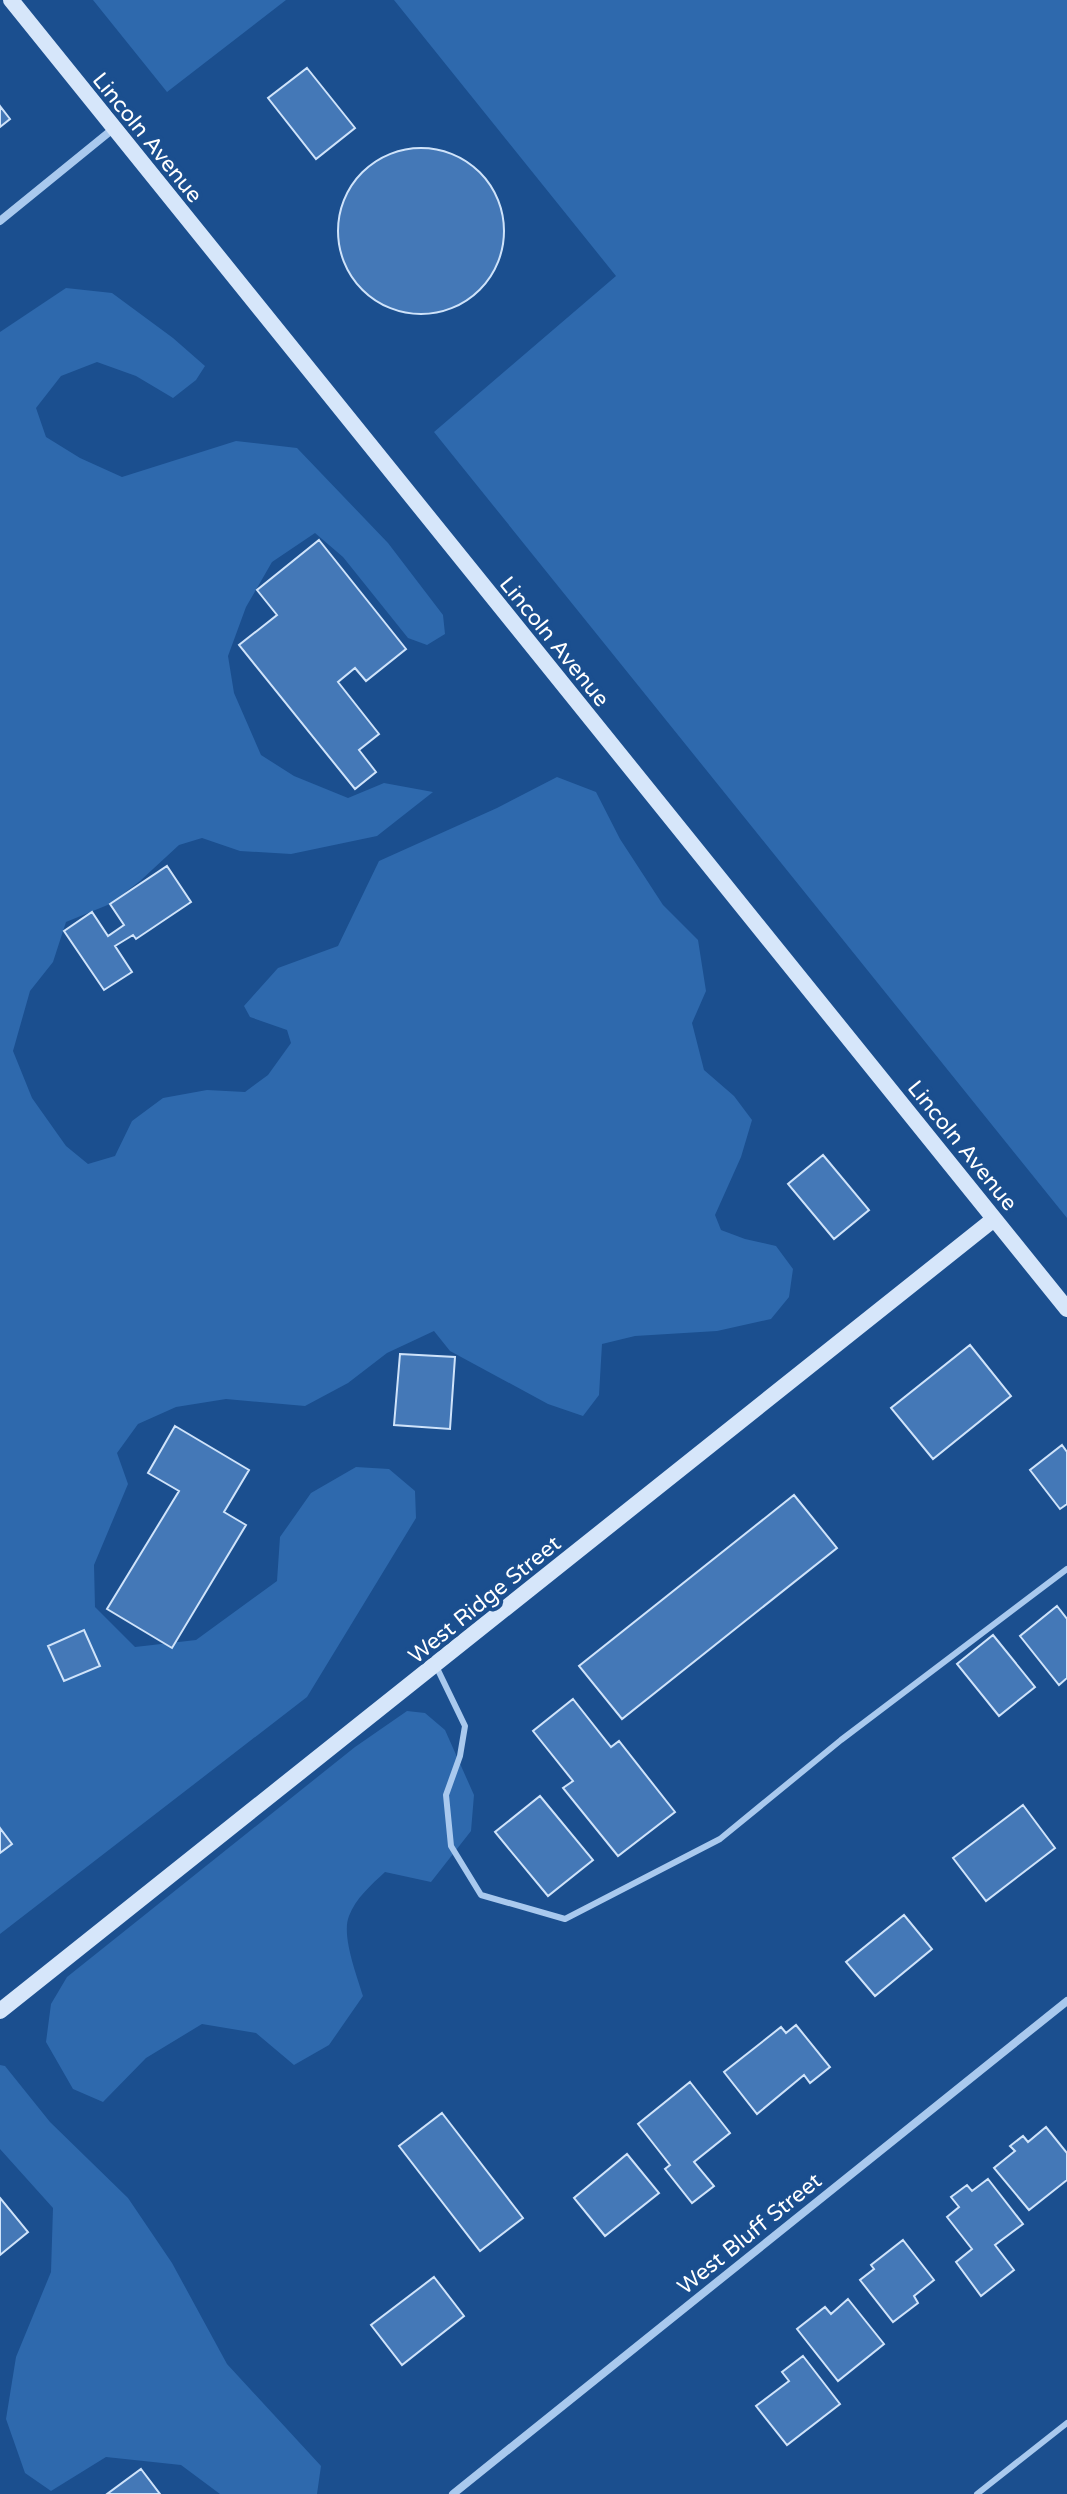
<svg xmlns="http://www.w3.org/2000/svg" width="1067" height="2494" viewBox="0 0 1067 2494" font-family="'Varela Round',sans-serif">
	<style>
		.green { fill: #2e69ad }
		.building { fill: #4478b7; stroke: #cfe3fa; stroke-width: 2 }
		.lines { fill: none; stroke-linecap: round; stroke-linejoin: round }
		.lane { stroke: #a9c9ee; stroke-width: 6 }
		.street { stroke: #a9c9ee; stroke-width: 8 }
		.secondary { stroke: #d6e6fa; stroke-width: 16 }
		.labels { text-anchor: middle; stroke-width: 8; stroke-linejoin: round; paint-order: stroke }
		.street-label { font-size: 22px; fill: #fff; stroke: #1b4f8f }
	</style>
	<rect width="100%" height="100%" fill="#1b4f8f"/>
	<!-- green -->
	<path class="green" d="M93,0H286L167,92Z
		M394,0H1067V1218L434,432L616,276Z
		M66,288L112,293L173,338L205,366L196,380L173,398L136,376L97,362L61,376L36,408L46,437L80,458L122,477L236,441L297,448L388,543L443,615L445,634L427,645L408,638L343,557L315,533L272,562L246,607L228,656L234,693L261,755L294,776L348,798L384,783L433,792L377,836L291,854L240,851L202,838L179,845L140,881L110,904L66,922L53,962L30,991L13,1051L32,1098L66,1146L88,1164L115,1156L132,1121L163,1098L207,1090L245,1092L268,1075L291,1043L287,1030L250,1017L244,1006L278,968L338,946L379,861L497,808L557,777L596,792L620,839L663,905L698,940L706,991L692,1023L704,1070L734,1096L752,1120L741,1157L715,1215L721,1230L745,1239L776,1246L793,1269L789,1297L771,1319L717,1331L635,1336L602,1344L599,1395L583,1416L548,1404L450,1351L434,1331L387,1353L348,1383L305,1406L226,1399L176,1407L138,1424L117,1453L128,1484L94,1565L95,1607L135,1647L196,1640L277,1581L280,1537L311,1493L356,1467L389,1469L415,1491L416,1518L307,1697L0,1934V332Z
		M407,1711L425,1713L445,1730L474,1795L471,1831L431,1882L385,1872C371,1885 356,1898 349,1916C341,1935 357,1976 363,1996L329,2045L294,2065L256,2033L202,2024L146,2058L103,2102L73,2089L46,2042L51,2004L67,1977L355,1747Z
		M0,2065L5,2066L50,2122L128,2198L172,2263L227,2364L321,2466L317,2494H220L181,2465L106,2457L51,2491L25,2473L6,2419L16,2357L51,2272L53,2208L0,2149Z"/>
	<!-- building -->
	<path class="building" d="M307,68L355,128L316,159L268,98Z
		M0,106L10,119L0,127Z
		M338 231a83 83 0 1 1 166 0a83 83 0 1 1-166 0Z
		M319,540L406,649L366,681L355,668L338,682L379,734L359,750L376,772L355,789L239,645L277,615L257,590Z
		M167,866L191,902L136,939L133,935L115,946L132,972L104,990L64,931L92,912L108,936L124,925L110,904Z
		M823,1155L869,1210L834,1239L788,1184Z
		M970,1345L1011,1396L933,1459L891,1408Z
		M400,1354L455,1357L450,1429L394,1425Z
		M175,1426L249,1470L224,1512L246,1525L172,1648L107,1609L179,1491L148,1473Z
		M1062,1445L1067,1452V1504L1060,1509L1030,1470Z
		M794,1495L837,1548L622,1719L579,1666Z
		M1057,1606L1067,1619V1678L1059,1685L1020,1636Z
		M84,1630L100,1666L64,1681L48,1646Z
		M993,1635L1035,1687L999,1716L957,1664Z
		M573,1699L611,1747L619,1741L675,1812L618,1856L563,1788L573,1781L533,1731Z
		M540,1796L593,1860L548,1896L495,1832Z
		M1023,1805L1055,1848L986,1901L953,1858Z
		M0,1828L12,1844L0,1853Z
		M904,1915L932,1949L875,1996L846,1962Z
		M796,2025L830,2067L810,2083L804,2075L757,2114L724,2072L781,2027L786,2033Z
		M690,2082L730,2133L694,2162L714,2186L692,2203L665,2169L670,2165L638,2124Z
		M442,2113L523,2218L480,2251L399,2146Z
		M1046,2127L1067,2153V2180L1029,2210L994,2168L1015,2151L1010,2146L1023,2136L1028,2142Z
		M627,2154L659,2193L605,2236L574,2198Z
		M988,2179L1023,2224L995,2245L1014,2270L981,2296L956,2262L972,2249L947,2217L959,2207L951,2197L967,2185L972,2191Z
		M0,2198L28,2232L0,2255Z
		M903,2240L934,2280L914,2296L918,2303L893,2322L860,2280L874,2269L871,2265Z
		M434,2277L464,2316L402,2365L371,2325Z
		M848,2299L884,2344L838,2381L797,2329L825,2307L831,2314Z
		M803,2356L840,2404L787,2445L756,2406L789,2381L782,2372Z
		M141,2469L160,2494H107Z"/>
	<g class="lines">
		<!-- lane -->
		<path class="lane" d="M436,1666L465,1726L460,1756L446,1795L451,1846L481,1895L565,1919L720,1839L841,1740L1067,1569
			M977,2494L1067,2423"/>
		<!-- street -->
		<path class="street" d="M0,221L113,129
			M453,2494L1067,2001"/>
		<!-- secondary -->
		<path class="secondary" d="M11,0L1067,1309
			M0,2011L994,1219"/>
	</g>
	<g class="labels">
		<!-- street labels -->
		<g class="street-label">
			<text transform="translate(148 137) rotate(51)" y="8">Lincoln Avenue</text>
			<text transform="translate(555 641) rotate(51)" y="8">Lincoln Avenue</text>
			<text transform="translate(963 1145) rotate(51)" y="8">Lincoln Avenue</text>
			<text transform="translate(484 1599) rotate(-39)" y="8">West Ridge Street</text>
			<text transform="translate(749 2233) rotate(-39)" y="8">West Bluff Street</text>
		</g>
	</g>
</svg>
